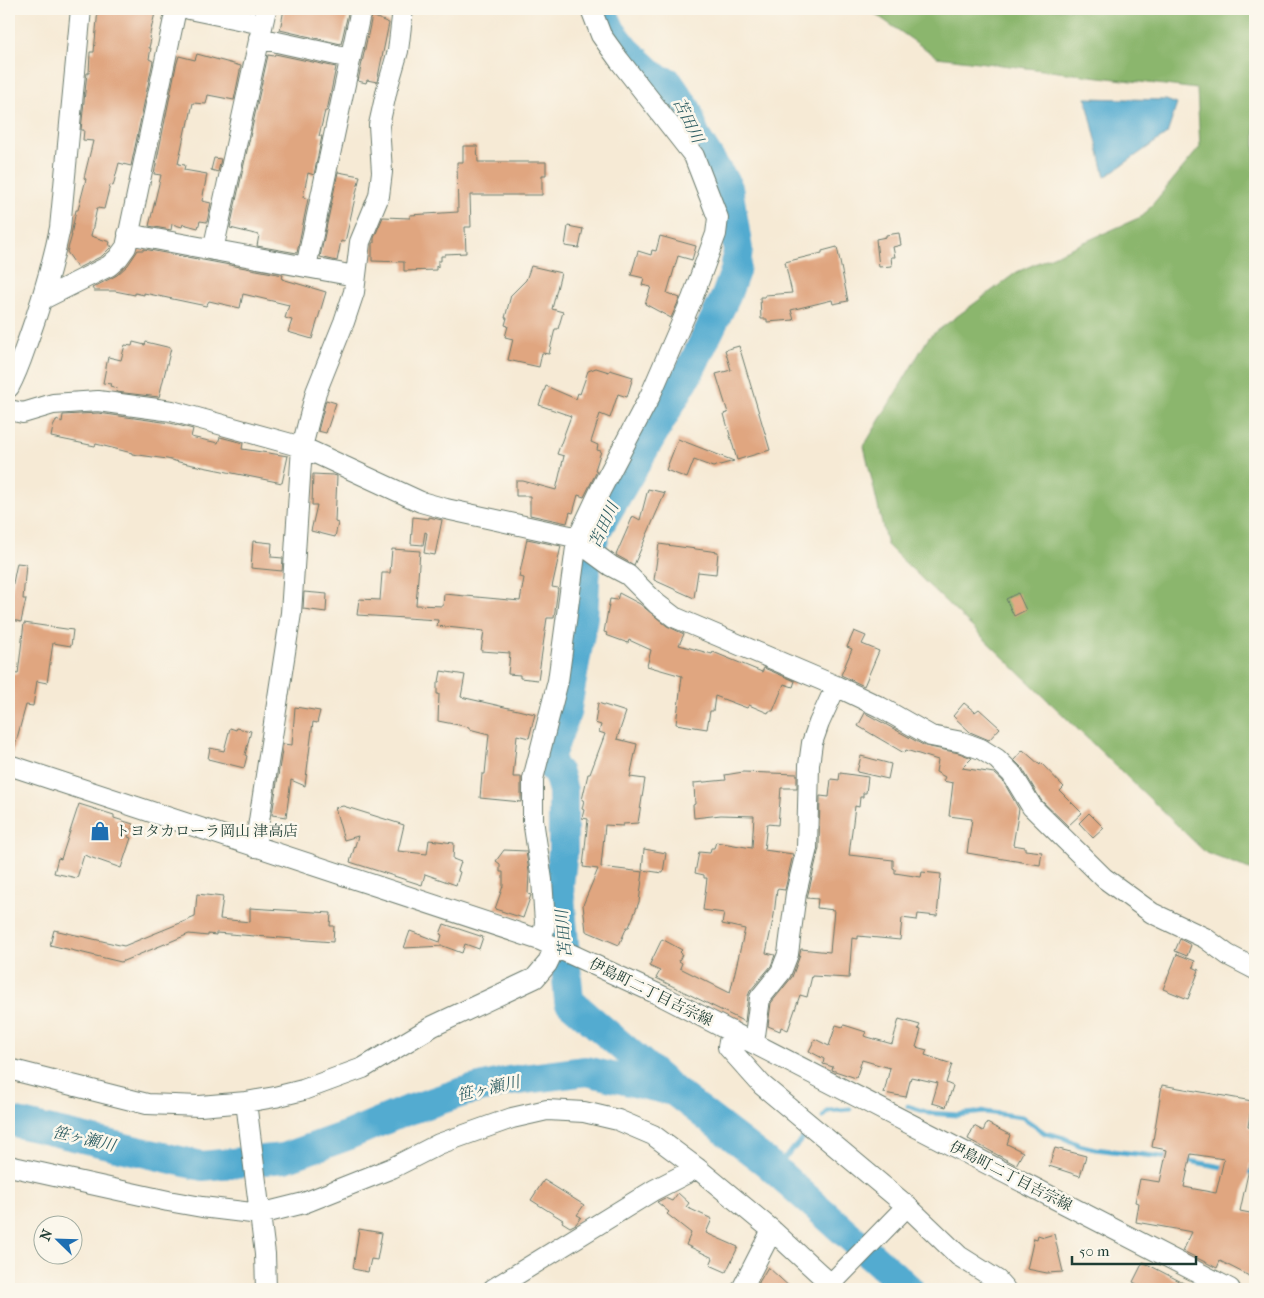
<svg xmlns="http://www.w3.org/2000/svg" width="1264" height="1298" viewBox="0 0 1264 1298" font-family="'IM FELL French Canon','Noto Serif JP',serif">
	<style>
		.forest { fill: #8bb66d; stroke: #557a50 }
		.water { fill: #53abd0; stroke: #397482 }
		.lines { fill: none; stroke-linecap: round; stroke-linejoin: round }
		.stream { stroke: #53abd0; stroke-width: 5 }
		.river { stroke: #53abd0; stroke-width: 30 }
		.building { fill: #e0a680; fill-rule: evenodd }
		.minor-casing { stroke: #6a7a6c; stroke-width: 22 }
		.minor { stroke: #fff; stroke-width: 20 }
		.labels { text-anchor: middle; stroke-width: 5; stroke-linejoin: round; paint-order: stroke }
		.poi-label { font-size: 15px; fill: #1f3d34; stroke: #fbf7ec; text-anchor: start }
		.street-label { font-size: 15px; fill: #1f3d34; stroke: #fbf7ec }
		.water-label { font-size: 16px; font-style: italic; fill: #2f5e63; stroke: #fbf7ec }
	</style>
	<rect width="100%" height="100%" fill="#fbf7ec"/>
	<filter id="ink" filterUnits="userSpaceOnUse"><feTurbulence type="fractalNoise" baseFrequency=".02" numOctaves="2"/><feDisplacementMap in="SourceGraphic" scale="10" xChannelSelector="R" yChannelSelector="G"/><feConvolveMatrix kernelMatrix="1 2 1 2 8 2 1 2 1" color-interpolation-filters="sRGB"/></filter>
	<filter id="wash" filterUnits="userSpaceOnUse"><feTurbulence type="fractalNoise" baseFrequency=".0096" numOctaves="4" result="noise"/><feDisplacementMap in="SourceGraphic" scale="20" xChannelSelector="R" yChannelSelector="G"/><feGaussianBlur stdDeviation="1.12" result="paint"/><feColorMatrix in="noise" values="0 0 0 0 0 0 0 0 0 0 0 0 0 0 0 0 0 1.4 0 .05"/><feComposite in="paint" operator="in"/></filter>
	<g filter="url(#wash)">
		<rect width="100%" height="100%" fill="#f6ead5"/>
		<!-- forest -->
		<path class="forest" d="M868,9H1255V871L1206,853L887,545L864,446L929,337L1017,272L1143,216L1200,147L1197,89L937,57Z"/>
		<!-- water -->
		<path class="water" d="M1086,98L1166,100L1177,104L1167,134L1105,177Z"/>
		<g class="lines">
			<!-- stream -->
			<path class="stream" d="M908,1106L929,1113L957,1115L985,1112L1022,1117L1045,1133L1064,1138L1079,1145L1095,1149L1170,1158
				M823,1117L828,1111L850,1109
				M1184,1160L1227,1168
				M774,1169L810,1131
				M1243,1171L1255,1173"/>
			<!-- river -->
			<path class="river" d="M601,9L611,31L627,51L657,79L668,82L687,110L695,136L728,188L738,250L735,271L726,296L689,372L596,531L586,566L583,617L566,713L550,755L551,766L558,773L563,791V851L559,885L569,1001L675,1092L766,1162L909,1289
				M9,1121L202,1166L284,1158L346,1136L403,1112L463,1092L509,1081L586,1071L672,1091"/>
		</g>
		<g id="blocks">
			<!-- building -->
			<path class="building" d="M98,9H156L149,38L151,39L149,48H151L149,59L153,61L131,166L119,163L113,186L110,185L104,209L97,208L91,236L110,242L109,246H112L102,256L78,268L67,252L72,235H71L76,210H78L86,179L84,178L93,141L83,140L84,130H81L87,73H89L90,52H94Z
				M284,9H349L341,44L280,30Z
				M372,16L389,23L377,82L367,80L366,83L358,81Z
				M197,54L241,66L234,100L208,95L206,104L193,103L188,126H186L178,164L185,165L184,170L207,174L202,201L211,203L207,222L200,221L198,228L183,224L182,227L172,224L171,230L149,226L161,175L154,174L176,66L179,56L195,60Z
				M275,54L336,67L327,111H325L319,136H322L314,175L308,173L303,197L308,199L297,253L257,246L259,235L230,228L268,55L274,56Z
				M463,146H477L478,162H546V175H542V195H470L471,227H465L466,253L445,254V256H441V261H438V267L436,266V270L404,271V262L372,261V243H374V238L383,217L410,218V215L458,212L457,162H463Z
				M214,158L221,159L218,172L211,170Z
				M338,172L360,176L345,242L341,241L337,261L320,257Z
				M568,226L583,229L579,248L565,246Z
				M899,233L901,245L893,247L895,257H891L892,266L879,267L876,239L886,237V235Z
				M660,236L696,246L692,260L678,256L667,293L680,298L671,318L645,304L651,287L642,285L644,278L631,275L638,251L651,255L652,250L656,251Z
				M837,247L848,301L833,304L832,300L791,310L794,320L767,322V319H761L760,297H765V295L792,293L785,262L822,253V251Z
				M144,249L283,275L282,279L326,292L312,339L288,332L292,320L285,318L289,305L243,294L240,308L209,301L206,306L144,293V295L135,293V295L115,291H94L92,288L117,275L128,265L138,250H144Z
				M531,266L561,273L552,309L563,312L558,329H555L549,354L542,353L539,367L508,360L513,339L505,337L508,326L505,325L507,318H505L511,295L526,280Z
				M133,342L145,345L146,342L171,348L159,397L116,392L117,388L110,386L111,384L103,383L108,357L121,360L125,345L132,346Z
				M739,346L770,450L737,460L724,414L728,413L716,374L731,370L725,350Z
				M596,368L609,372L610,370L633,377L627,397L618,394L610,418L600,414L591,442L598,445L597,450L601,451L595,470L597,471L584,497L578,495L573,513L570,512L567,523L530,515V496H516V481H523L556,490L564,456L557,454L571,416L539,405L546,386L576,399L578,393L580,394L588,371Z
				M326,400L336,403L326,433L318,431Z
				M98,413L170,423L193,429L191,437L218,443L220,437L243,443L242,449L288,456L282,483L183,463L167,459L132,454V453L96,444L95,446L51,437L53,427L57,419L62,422L63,415Z
				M678,439L734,461L713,467L694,460L687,478L666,470Z
				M313,474L333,475L337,476L335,522L338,523L335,537L311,531L317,505H312Z
				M648,489L665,493L634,565L616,555L633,516L640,520Z
				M413,517L429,519V517L442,520L435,555L424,553L427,533L425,532L423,545L411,544Z
				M527,539L561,546L552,587L558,588L554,618H547L538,680L520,678V675L508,674L510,653L481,651L484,631L437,626L438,620L357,615L359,599L380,600L382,573H390L392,549L420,551L416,605L443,606L444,594L520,601L524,578L519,577Z
				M253,541L272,543L271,557L283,558L282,571L251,568Z
				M659,544L718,552L716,574L698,572L694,598L654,580Z
				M17,563L26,564L23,599H26L21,622L9,619V603Z
				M304,592L327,594L326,612L303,609Z
				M619,593L640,604L667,626L684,634L679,645L712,654L713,652L762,672L764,668L795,681L793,687L784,684L773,711H769L768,713L749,705L747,708L715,696L713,711H710L707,729L676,724L682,676L647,666L651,650L629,640L628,643L606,635L607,633L604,632L610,599L617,600Z
				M1018,593L1026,610L1014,616L1006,599Z
				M24,623L73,630L71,646L53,643L47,683L37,681L33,706L26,705L13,753H9V673L18,674Z
				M854,631L866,636L862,644L879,651L864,686L841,675L852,649L847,647Z
				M441,671L465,675L461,697L535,714L529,738L517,735L513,777H521V802L480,798L482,774H485L489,734L469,729V727L438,721L439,694H437V682H439Z
				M598,703L626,712L617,739L637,744L630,777L645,779L638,823L623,824V826L605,825L601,867L643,872L639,902L629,927H627L619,945L586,931L583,905L598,869L583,867L588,819L582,818L584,810L582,809L584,800H582L588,774H590L605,734L599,732L601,725L595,723Z
				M964,703L975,712L979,709L1000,728L989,740L970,732L953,716Z
				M295,707L320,711L317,723L313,722L305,786L291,780L286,817L272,815L283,744L292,745Z
				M865,713L925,746L959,753L972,758L962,768L994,773L1003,781L1019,809L1013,845L1025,847V850L1042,852L1040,865L967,853L972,819L949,816L953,783L943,781L945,777L936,772L938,760L906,750L904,753L858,726Z
				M230,728L236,730L237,728L251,731L245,755L247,756L244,768L208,759L210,748L224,751Z
				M1023,750L1040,765L1041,763L1064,787L1060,791L1082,813L1068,826L1041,800L1022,768L1014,760Z
				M861,756L891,764L888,779L857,772Z
				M743,772L797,774V788H781L778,825L767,824L764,850L793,854L785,890L777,889L774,915L766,953L775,955L771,966L750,991L748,996L745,1022L656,978L660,971L649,966L662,939L682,950L680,952L682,954L679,961L682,963L680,968L730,993L745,929L722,924L724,913L703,910L707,878H704V875L695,873L699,852L710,853L711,848H714L716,842L752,848L754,816L721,815L694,818L693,805L695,804L694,783L726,780L725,775Z
				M840,773L868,777L866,793H863V797H860L859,807L855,806L849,855L893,860V868L895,869V873L921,877L922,872L941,874L937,916L918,914L917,920L902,918L900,940L858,936V939L852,938L849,978L812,976L807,997L800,995L788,1030L781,1027L780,1031L768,1026L771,1003L792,977L799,958L801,949L830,952L834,910L817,908L818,899L807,898L819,848L820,796L829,797L831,779L839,780Z
				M79,804L114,815V818L133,824L128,837L131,838L121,868L84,855L77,878L54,873L58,858L61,859Z
				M343,806L404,825L398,851L427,854L429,840L454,843L453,859L461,862L458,871L460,872L456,885L425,874L422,885L350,862L358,836L344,840L335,808Z
				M1089,813L1104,828L1093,838L1079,823Z
				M644,849L666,853L663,873L642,870Z
				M504,850L526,851L529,872L528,894L531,895L523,918L495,909L503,886V872H500V864L496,861Z
				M197,894L223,897L220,919L250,922V908L331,913L330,926H334L333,942L216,933V935L208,934V936L189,934L121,962L50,945L54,930L124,946L195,917Z
				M444,924L483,937L479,949L465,944L462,953L443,946L404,948L410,931L440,942L442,935L440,934Z
				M1180,939L1191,945L1187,956L1175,951Z
				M1177,954L1195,961L1193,967L1199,970L1188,999L1163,989Z
				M899,1019L920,1025L918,1029L921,1030L916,1047L927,1050L925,1055L952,1064L946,1083L953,1086L946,1107L932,1103L938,1083L911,1077L906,1097L884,1093L890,1068L862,1060L856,1078L832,1070L833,1067L823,1064L824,1059L809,1051L815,1039L829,1046L836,1025L843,1027L844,1025L866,1032L864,1036L892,1044Z
				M1162,1085L1252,1101L1248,1127L1255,1129V1165L1250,1164L1240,1211L1255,1214V1279L1220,1261L1217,1268L1183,1251L1192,1232L1136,1222L1139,1203L1135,1202L1140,1179L1160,1182L1167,1150L1152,1147ZM1191,1154L1224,1159L1216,1193L1184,1187Z
				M987,1123L1010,1135L1007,1144L1023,1152L1016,1165L968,1139L974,1126L983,1131Z
				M1055,1148L1086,1156L1080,1176L1049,1166Z
				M544,1180L584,1205L577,1215L581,1217L576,1224L570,1227L562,1222L563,1220L531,1200Z
				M678,1193L689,1203L686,1207L712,1219L706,1233L738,1247L726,1272L710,1265L713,1258L686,1245L691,1233L667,1214L669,1212L657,1202L665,1198L672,1201Z
				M359,1229L382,1233L377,1260L371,1259L368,1272L353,1269Z
				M1054,1234L1063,1272L1047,1273L1027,1269L1034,1238L1037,1239L1038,1235L1044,1237Z
				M1143,1262L1195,1289H1147L1133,1282Z
				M768,1267L792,1289H755Z"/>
		</g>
	</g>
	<g filter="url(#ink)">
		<use href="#blocks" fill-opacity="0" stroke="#6a7a6c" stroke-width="1"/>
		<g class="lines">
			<defs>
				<path id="minor" d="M189,9L262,24
					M259,38L350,58
					M128,234L355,276
					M213,250L266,9
					M306,267L361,9
					M43,299L109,266L118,258L126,247L176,9
					M9,387C18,371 23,354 29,337C42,301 52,266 60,228L81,9
					M9,410L23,413L53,404L98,401L172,411L302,447L421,502L446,509L570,536L611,566L628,575L657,604L674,617L836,686L880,707L931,736L962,742L981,749L997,759L1012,774L1032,807L1104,878L1152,913L1205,938L1228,955L1255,969
					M9,765L540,940L664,997L1230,1289
					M255,847L291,613L302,447L316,392L344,322L354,292L360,242L379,196L382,172L379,125L387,89L398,51L403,9
					M540,940L544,930L545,922L542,880L533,820V779L558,681L577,540L601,489L650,396L692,299L716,234L718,218L694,156L619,60L601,35L591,9
					M731,1031L728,1047L762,1085L907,1206L959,1256L997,1280L1005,1289
					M754,1043L760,998L781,972L788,954L796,893L807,848L809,765L812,743L819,723L836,686
					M9,1069L147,1104L200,1106L246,1102L275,1097L303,1090L363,1068L433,1026L535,978L547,964L555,947
					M246,1102L265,1254L266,1289
					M9,1166L168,1201L202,1207L260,1214L304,1203L392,1168L439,1144L512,1118L547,1110L584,1112L618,1120L653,1135L697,1168L772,1230L836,1289
					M831,1284L907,1206
					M493,1289L654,1190L697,1168
					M742,1289L772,1230"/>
			</defs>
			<!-- minor casing -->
			<use href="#minor" class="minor-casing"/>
			<!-- minor -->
			<use href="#minor" class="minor"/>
		</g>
	</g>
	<!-- icons -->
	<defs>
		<symbol id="shop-bare" viewBox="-9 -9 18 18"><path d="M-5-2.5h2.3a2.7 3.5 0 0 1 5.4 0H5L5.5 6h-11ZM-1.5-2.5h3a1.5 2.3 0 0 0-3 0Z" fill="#1f6fb2" stroke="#fbf7ec" stroke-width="2.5" paint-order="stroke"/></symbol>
	</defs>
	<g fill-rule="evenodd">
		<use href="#shop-bare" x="86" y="817" width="28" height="28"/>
	</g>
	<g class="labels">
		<!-- poi labels -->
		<g class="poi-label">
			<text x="115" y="836">トヨタカローラ岡山 津高店</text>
		</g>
		<!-- street labels -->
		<g class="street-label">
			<text transform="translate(651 992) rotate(26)" y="5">伊島町二丁目吉宗線</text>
			<text transform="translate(1011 1176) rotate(27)" y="5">伊島町二丁目吉宗線</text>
		</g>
		<!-- water labels -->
		<g class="water-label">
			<text transform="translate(689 120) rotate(64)" y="6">苫田川</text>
			<text transform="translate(603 525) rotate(-65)" y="6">苫田川</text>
			<text transform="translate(563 934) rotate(-95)" y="6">苫田川</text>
			<text transform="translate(488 1088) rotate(-13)" y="6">笹ヶ瀬川</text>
			<text transform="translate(84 1138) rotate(13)" y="6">笹ヶ瀬川</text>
		</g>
	</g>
	<!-- margin -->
	<rect width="1264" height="1298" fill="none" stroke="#fbf7ec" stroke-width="30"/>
	<!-- north arrow -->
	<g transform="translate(58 1240) rotate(293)"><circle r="24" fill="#fbf7ec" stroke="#a3ada2"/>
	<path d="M0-4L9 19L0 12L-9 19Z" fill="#1f6fb2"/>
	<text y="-8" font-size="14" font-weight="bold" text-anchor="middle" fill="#1f3d34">N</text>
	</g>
	<!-- scale -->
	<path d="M1072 1256v8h124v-8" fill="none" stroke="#1f3d34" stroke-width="2.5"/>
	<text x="1079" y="1256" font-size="15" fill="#1f3d34" stroke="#fbf7ec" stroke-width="4" paint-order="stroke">50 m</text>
</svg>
